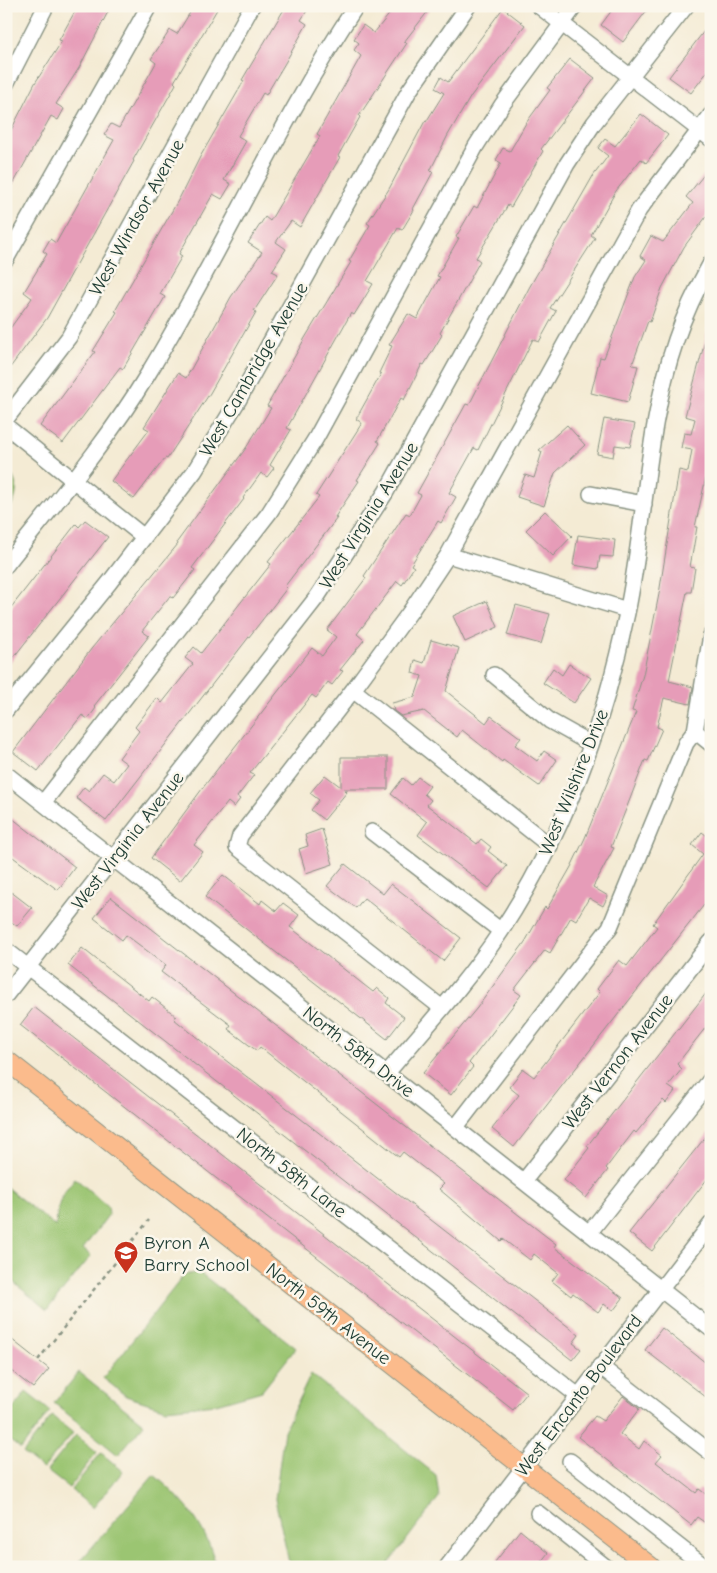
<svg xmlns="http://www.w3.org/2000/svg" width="717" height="1573" viewBox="0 0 717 1573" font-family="'Comic Neue',sans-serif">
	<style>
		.green { fill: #9bc572; stroke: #5d8153 }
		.building { fill: #e69cb8 }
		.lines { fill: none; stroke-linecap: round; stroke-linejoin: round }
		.minor-casing { stroke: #8a9484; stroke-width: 18 }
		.major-casing { stroke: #8a9484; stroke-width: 21 }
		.path { stroke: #8a9484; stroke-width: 2.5; stroke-dasharray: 4 4; stroke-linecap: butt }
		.minor { stroke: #fff; stroke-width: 15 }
		.major { stroke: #fbbb8c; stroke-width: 19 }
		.labels { text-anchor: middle; stroke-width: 5; stroke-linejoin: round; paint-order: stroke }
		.street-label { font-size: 19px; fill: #1f3d34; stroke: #fbf7ec }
		.poi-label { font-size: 19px; fill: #1f3d34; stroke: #fbf7ec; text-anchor: start }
	</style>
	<rect width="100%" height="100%" fill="#fbf7ec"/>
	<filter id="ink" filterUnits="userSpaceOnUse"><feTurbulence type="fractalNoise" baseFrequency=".02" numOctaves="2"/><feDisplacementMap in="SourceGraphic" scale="10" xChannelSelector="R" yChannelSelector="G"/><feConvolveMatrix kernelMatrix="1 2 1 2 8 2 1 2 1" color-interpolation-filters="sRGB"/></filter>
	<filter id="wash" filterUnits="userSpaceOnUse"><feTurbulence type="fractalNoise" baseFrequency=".0096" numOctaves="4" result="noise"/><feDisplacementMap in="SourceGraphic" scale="20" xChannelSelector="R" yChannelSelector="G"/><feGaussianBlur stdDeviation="1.12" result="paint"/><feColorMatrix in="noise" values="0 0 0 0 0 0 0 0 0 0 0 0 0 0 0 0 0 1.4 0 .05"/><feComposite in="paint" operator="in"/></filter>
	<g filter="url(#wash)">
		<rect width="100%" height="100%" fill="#f4ebd4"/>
		<!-- green -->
		<path class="green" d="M6,467C19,482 20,497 6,513Z
			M75,1178L108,1207L109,1214L83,1249L91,1256L47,1310L6,1276V1187L56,1227C57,1204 60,1197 75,1178Z
			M199,1272L296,1348L262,1391L216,1404L166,1409L126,1396L103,1378L184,1275Z
			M79,1372L144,1424L118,1455L54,1403Z
			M311,1374L436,1475L439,1497L386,1567H290L275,1499L284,1431Z
			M26,1392L50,1411L21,1449L6,1438V1418Z
			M52,1416L73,1433L43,1469L23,1453Z
			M76,1435L97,1452L69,1488L47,1471Z
			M101,1453L123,1471L93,1508L71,1490Z
			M154,1475C185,1501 207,1527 216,1567H75Z"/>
		<g id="blocks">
			<!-- building -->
			<path class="building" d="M78,6H111L79,68L56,104L64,109L58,120L51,116L6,197V140L35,83L62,41L59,40Z
				M194,6H219L174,82L176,84L133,160L134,161L47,318L6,373V334L32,298L24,292L47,254L43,251L50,239L56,243L114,140L104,135L111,124L119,128L156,63L151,59L170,30L177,34Z
				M286,6H310L301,20L307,24L285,63L266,95L263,93L238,136L246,141L224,180L231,184L222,199L213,194L179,254L182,256L160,294L165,297L123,369L120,367L63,443L40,426L95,352L93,351L117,312L115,311L180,197L200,157L244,81L242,80Z
				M396,6H432L404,42L407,43L359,116L360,117L338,156L340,157L300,227L291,221L276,242L286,249L272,271L278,274L254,311L256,312L210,393L167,459L165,458L134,499L111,481L149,430L144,427L178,373L186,378L231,297L262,252L248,243L265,217L270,221L320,136L317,134L361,56L354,50L359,43L354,39L363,25L374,33Z
				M615,6H650L623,42L601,25Z
				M503,8L525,25L471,96L448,135L430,171L433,172L413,209L414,210L402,230L398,228L367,281L373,284L354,315L351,313L287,428L291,430L270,465L274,468L267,477L261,473L243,498L244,499L192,568L195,570L173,598L170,596L142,631L149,636L94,706L96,708L88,719L82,715L38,771L13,752L92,648L178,544L177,542L246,448L271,408L267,406L305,338L351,262L349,261L370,225L367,223L389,189L425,121L426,122L444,93L435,88L441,77L448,82Z
				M711,22V67L691,93L669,77Z
				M570,59L595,78L541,149L543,151L511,207L508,205L476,258L480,261L440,333L442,335L424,365L422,364L404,400L401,398L377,441L380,443L357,480L359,481L335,517L337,518L285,586L287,588L106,821L76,798L84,787L89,791L103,773L114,781L127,764L119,758L139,731L135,727L157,698L162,703L193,664L185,658L194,647L201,653L271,564L268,562L319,497L316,495L362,423L356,419L381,374L379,373L392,346L389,345L408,314L417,319L440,277L437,276L459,238L456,237L474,206L477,208L501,163L496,160L503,148L510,151L526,123L550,90L547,88Z
				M641,114L668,135L646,163L641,159L616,191L591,235L595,238L550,308L556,311L539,342L533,339L478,450L474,448L449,493L456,497L441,523L438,521L411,565L414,567L402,585L397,581L357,634L364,640L340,670L343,671L332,685L328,682L316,698L312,695L250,773L254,775L237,797L240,799L234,807L228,802L194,845L203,852L180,881L151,858L205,785L312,648L322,656L336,637L327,630L366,578L364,576L406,513L410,515L421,495L417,493L466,404L469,405L529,288L593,176L608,156L598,148L605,139L615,146Z
				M711,166V210L684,247L662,288L650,322L648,321L632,365L638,366L628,402L591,393L600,357L604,358L635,277L646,260L640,256L651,236L663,242L693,203L686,197Z
				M708,330L711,331V454L695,527H697L690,567L695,568L691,592H687L669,681L693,687L690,704L664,698L657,727L662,729L648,761L645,760L630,799L611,847L614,848L593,887L608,896L603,906L589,898L576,920L571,917L550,953L545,950L514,990L521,995L469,1063L473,1067L451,1095L423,1073L477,1008L525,942L545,907L547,909L571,867L585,838L636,712L632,711L643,675L659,594L679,470L688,472L692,450L681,448L684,433L691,434L695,419L685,416Z
				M604,419L635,424L630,447L615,445L613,457L597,454Z
				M567,425L585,445L555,473L544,506L517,497L525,475L534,478L542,452L539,450Z
				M545,511L572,536L553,556L526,530Z
				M85,520L108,537L6,667V614L76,524L79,527Z
				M578,535L615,540L613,557L600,556L598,569L573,565Z
				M487,601L498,627L465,642L453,616Z
				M516,605L550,614L541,644L507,635Z
				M431,640L459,648L446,691L486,723L491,716L521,738L515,745L537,761L544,751L557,760L539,786L503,760L502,762L462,730L457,737L424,711L401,716L394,711L392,703L415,697L422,676L412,673L415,660L424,663Z
				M569,664L591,678L574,703L543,683L553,668L562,675Z
				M341,757H388V789H344L347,792L324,820L311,810L319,800L310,793L325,775L341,787Z
				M418,777L430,786L424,794L431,800L427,805L477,844L481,839L491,847L488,851L507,866L489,888L418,835L427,822L391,794L403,778L411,785Z
				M12,818L75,867L58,890L6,852V825Z
				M322,829L333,864L306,873L299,849L308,846L305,835Z
				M702,832L711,839V896L514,1147L492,1129L519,1095L509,1087L523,1069L534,1077L600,992L597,989L619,960L627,966L657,927L653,924L703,854L692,845Z
				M345,864L383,894L391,884L461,938L443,961L364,898L356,908L327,886Z
				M223,875L260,904L262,900L276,911L283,903L299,915L290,927L373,992L377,988L389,998L386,1003L404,1017L387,1039L205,897Z
				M6,888L32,908L17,926L6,918Z
				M111,897L556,1244L554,1247L623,1298L613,1311L604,1304L598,1312L573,1293L571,1296L552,1281L558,1273L534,1254L530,1260L503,1239L501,1241L439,1189L444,1184L403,1152L399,1157L260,1047L257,1051L228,1029L231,1025L161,972L166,965L126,935L122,940L94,918Z
				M82,948L149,1001L152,997L176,1016L174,1019L215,1052L579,1335L573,1343L581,1349L572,1360L68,965Z
				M711,987V1031L706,1027L677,1064L682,1069L668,1086L675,1091L666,1103L663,1100L636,1133L634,1131L606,1168L608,1170L586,1198L564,1180L589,1148L587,1146Z
				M34,1007L527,1393L513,1410L20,1025Z
				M711,1130V1174L652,1251L629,1233Z
				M662,1328L711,1367V1401L645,1350Z
				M6,1335L49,1369L33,1388L6,1367Z
				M623,1396L639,1409L620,1434L639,1449L644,1441L662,1455L656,1462L696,1493L699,1489L711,1498V1527L697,1517L691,1525L578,1437L595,1416L603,1421Z
				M520,1530L548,1553L537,1567H502L495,1562Z"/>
		</g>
	</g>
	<g filter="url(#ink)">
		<use href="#blocks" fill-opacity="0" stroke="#8a9484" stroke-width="1"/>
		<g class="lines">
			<defs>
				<path id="minor" d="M539,6L711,139
					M6,84L46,6
					M6,259L149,6
					M6,419L69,337L252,6
					M6,426L144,537
					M591,494L644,504
					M448,555L627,610
					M6,565C55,503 107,442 148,374C221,254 278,124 356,6
					M494,675L550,721L591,744
					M353,690L550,846
					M6,710L109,583L194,472L239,399L409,91L468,6
					M695,731L711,744
					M6,774L711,1329
					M43,803L269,513L316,438L476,146L502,105L575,6
					M372,832L501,931
					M6,950L577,1395
					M6,995L317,597L386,492L567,164L594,123L686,6
					M442,1008L237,847L240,836L353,690L410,612L448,555L639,210L711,115
					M387,1073C426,1027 468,981 501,931C564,835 604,724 627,613C646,523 646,427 676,340C685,313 697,288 711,263
					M456,1127L610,927L686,743L695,731L711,635
					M524,1181L711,942
					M589,1233L711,1079
					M600,1366L711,1453
					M570,1461L705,1567
					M538,1513L606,1567
					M447,1567L711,1224"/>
				<path id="major" d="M6,1060L651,1567"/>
			</defs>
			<!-- minor casing -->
			<use href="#minor" class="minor-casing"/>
			<!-- major casing -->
			<use href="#major" class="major-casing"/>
			<!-- path -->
			<path class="path" d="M38,1360L149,1220"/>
			<!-- minor -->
			<use href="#minor" class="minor"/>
			<!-- major -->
			<use href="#major" class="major"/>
		</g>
	</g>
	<!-- icons -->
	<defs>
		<symbol id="school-pin" viewBox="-11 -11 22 30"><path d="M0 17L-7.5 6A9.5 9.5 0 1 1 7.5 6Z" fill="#c8321e" stroke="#fbf7ec"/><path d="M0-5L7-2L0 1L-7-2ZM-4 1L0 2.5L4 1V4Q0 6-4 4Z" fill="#fff"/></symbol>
	</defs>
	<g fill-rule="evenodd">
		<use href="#school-pin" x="112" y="1239" width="28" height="38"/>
	</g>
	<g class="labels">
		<!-- street labels -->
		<g class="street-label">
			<text transform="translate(136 217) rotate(-61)" y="7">West Windsor Avenue</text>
			<text transform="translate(253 369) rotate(-60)" y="7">West Cambridge Avenue</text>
			<text transform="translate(368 515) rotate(-58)" y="7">West Virginia Avenue</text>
			<text transform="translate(573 782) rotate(-68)" y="7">West Wilshire Drive</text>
			<text transform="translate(127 840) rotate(-52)" y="7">West Virginia Avenue</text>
			<text transform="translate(359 1051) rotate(38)" y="7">North 58th Drive</text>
			<text transform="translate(617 1061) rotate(-52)" y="7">West Vernon Avenue</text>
			<text transform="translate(292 1172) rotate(38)" y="7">North 58th Lane</text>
			<text transform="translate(329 1313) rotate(38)" y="7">North 59th Avenue</text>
			<text transform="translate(578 1395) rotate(-53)" y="7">West Encanto Boulevard</text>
		</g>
		<!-- poi labels -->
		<g class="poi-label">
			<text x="144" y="1249">Byron A<tspan x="144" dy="22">Barry School</tspan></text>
		</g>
	</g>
	<!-- margin -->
	<rect width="717" height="1573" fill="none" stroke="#fbf7ec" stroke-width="25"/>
</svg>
